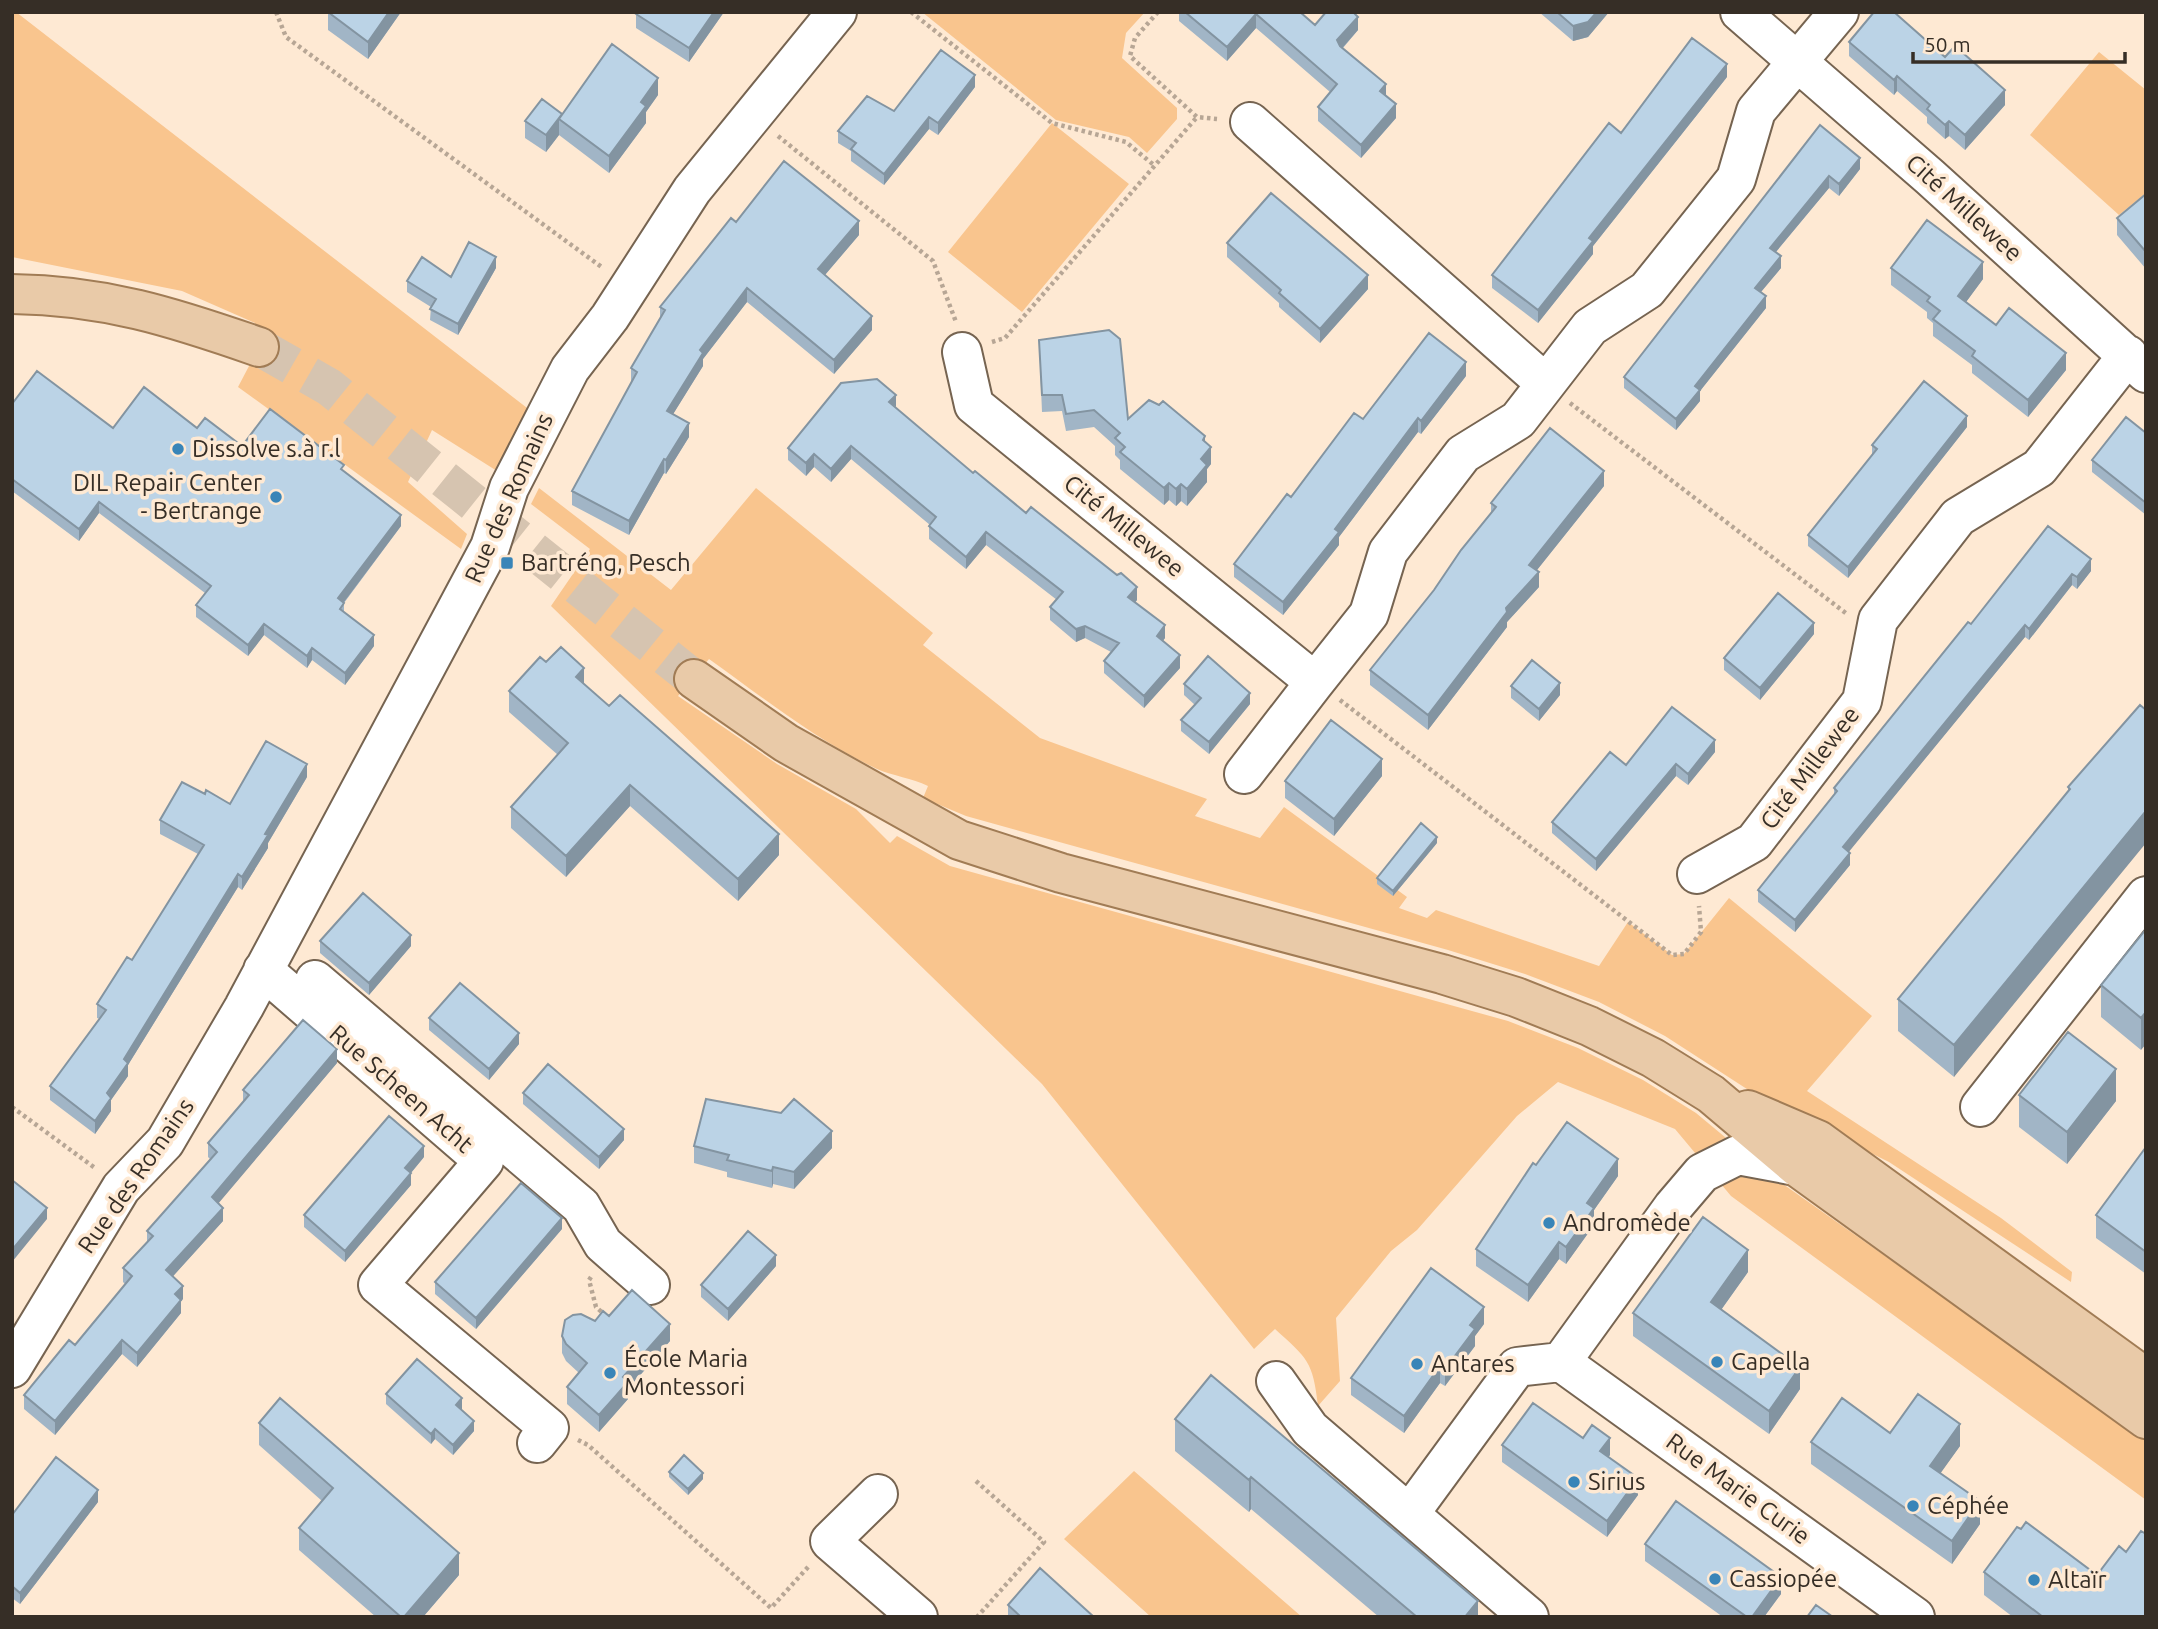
<svg xmlns="http://www.w3.org/2000/svg" width="2158" height="1629" viewBox="0 0 2158 1629" font-family="Ubuntu,sans-serif">
	<style>
		.green { fill: #f9c58e }
		.lines { fill: none; stroke-linecap: round; stroke-linejoin: round }
		.major-tunnel { stroke: #d6c4b0; stroke-width: 38; stroke-dasharray: 38 19; stroke-linecap: butt }
		.minor-casing { stroke: #766451; stroke-width: 42 }
		.major-casing { stroke: #a17c55; stroke-width: 42 }
		.path { stroke: #b7a695; stroke-width: 4.5; stroke-dasharray: 3.5 3.5; stroke-linecap: butt }
		.minor { stroke: #fff; stroke-width: 38 }
		.major { stroke: #e9caa8; stroke-width: 38 }
		.wall { fill: #a1b5c6 }
		.shaded-wall { fill: #8394a1 }
		.building { fill: #bbd3e6; stroke: #8394a1; stroke-width: 2 }
		.poi-dot { fill: #3985b8; stroke: #fee9d3; stroke-width: 2.5 }
		.labels { text-anchor: middle; stroke-width: 7; stroke-linejoin: round; paint-order: stroke }
		.street-label { font-size: 24px; fill: #362e26; stroke: #fee9d3 }
		.poi-label { font-size: 24px; fill: #362e26; stroke: #fee9d3; text-anchor: start }
	</style>
	<rect width="100%" height="100%" fill="#fee9d3"/>
	<!-- green -->
	<path class="green" d="M12,12H16L531,411L497,471L432,430L408,482L467,534L461,549L238,387L259,347L255,323L182,291L12,257Z
		M922,12H1145L1126,33L1122,58L1177,108V119L1147,153L1129,137L1056,120Z
		M2099,52L2146,90V193L2119,215L2030,135Z
		M1052,123L1129,184L1022,312L948,252Z
		M539,488L671,590L756,488L933,633L923,645L1040,738L1207,799L1195,816L1260,838L1284,807L1407,897L1399,908L1427,918L1436,910L1599,966L1628,922L1672,955L1684,954L1729,898L1872,1016L1807,1091L2001,1218L2072,1272L2071,1282L1889,1162L1767,1102L1665,1036L1599,1002L1525,974L1448,950L966,816L923,798L928,786C912,778 893,776 877,769C817,741 762,697 709,659L678,696L777,764L856,809L890,843L897,836L950,866L1508,1021L1578,1048L1643,1080L1696,1113L1773,1177L2146,1440V1500L1731,1196L1675,1129L1558,1082L1517,1116L1417,1230L1391,1251L1336,1318L1340,1381L1318,1406C1313,1361 1307,1358 1275,1329L1254,1349L1042,1084L551,606L590,549L531,504Z
		M1134,1471L1302,1617H1151L1064,1539Z"/>
	<g class="lines">
		<!-- major-tunnel -->
		<path class="major-tunnel" d="M259,347L329,387L694,679"/>
		<defs>
			<path id="minor" d="M1740,12L1930,177L2146,373
				M1250,122L1545,383
				M962,352L974,405L1315,682L1369,614L1388,552L1463,454L1518,420L1590,327L1647,290L1736,179L1756,111L1839,12
				M1244,774L1315,682
				M1697,874L1754,842L1862,701L1878,620L1958,517L2039,468L2128,355
				M263,970L484,1161L378,1285L549,1428L537,1443
				M315,980L581,1206L603,1244L650,1285
				M1980,1107L2146,896
				M1561,1362L1673,1207L1702,1173L1738,1155L1796,1166
				M12,1368L121,1188L165,1142L244,1007L490,547L509,488L570,369L610,317L692,190L837,12
				M1276,1381L1310,1429L1529,1617
				M878,1494L830,1541L918,1617
				M1410,1513L1517,1367L1561,1362L1915,1617"/>
			<path id="major" d="M12,294C104,295 173,317 259,347
				M694,679L786,743L959,840L1061,873L1442,974L1516,997L1589,1026L1653,1058L1711,1094L1796,1166L2146,1419
				M1748,1110L1818,1140L2146,1378"/>
		</defs>
		<!-- minor casing -->
		<use href="#minor" class="minor-casing"/>
		<!-- major casing -->
		<use href="#major" class="major-casing"/>
		<!-- path -->
		<path class="path" d="M276,12L286,37L603,268
			M911,12L1052,123L1126,142L1155,166
			M1158,12L1135,38L1130,56L1197,117L1217,119
			M778,136L933,261L956,322
			M992,342L1005,338L1197,117
			M1570,403L1847,614
			M1340,700L1672,955L1684,954L1701,932L1699,906
			M12,1107L95,1168
			M591,1277L589,1280L596,1307L605,1315
			M578,1440L588,1445L771,1608L809,1566
			M976,1481L1044,1542L977,1617"/>
		<!-- minor -->
		<use href="#minor" class="minor"/>
		<!-- major -->
		<use href="#major" class="major"/>
	</g>
	<!-- wall -->
	<path class="wall" d="M328,12H401L368,59L328,30Z
		M637,12H724L689,62L636,28V14Z
		M1179,12H1291L1315,25L1358,30L1343,48L1386,95L1396,118L1361,158L1318,121V107L1330,92L1256,28L1227,61L1179,21Z
		M1539,12H1609L1588,37L1573,41Z
		M1849,42L1945,57L2005,105L1965,150L1949,136L1945,139L1927,123V117L1897,91L1894,95L1849,56Z
		M1727,77L1593,246V254L1538,323L1492,288V275L1621,133Z
		M975,87L938,135L929,129L884,185L851,161V151L838,143V131L894,111Z
		M658,95L646,112V123L609,173L559,135L546,152L525,138V121L562,115Z
		M1820,125L1860,169L1839,196L1829,188L1776,252L1781,268L1761,292L1766,308L1700,391V401L1676,430L1624,388V377Z
		M2146,194V269L2117,235V218Z
		M736,222L859,235L825,275L872,330L834,374L747,302L703,359V366L673,414L689,437L666,474L664,473L629,535L572,505V491L632,382L631,381V368L660,318V307Z
		M1227,243L1368,289L1320,343L1279,307V303L1227,257Z
		M496,268L458,335L430,320L431,307L407,292V281L451,277Z
		M1891,268L1983,279L1966,302L1996,325L2066,370L2028,417L1972,373V365L1933,336V323L1927,318V312L1891,285Z
		M1039,340L1128,419L1205,442L1211,464L1207,469V482L1187,506L1181,501L1176,506L1169,500L1164,505L1120,469V460L1115,455V446L1094,427L1066,431L1062,411L1042,412Z
		M1466,376L1421,434L1418,432L1339,537V545L1283,615L1234,577V564L1291,497L1363,419Z
		M12,404L113,428H197L242,446L344,471L401,526L344,603V612L374,646L345,685L312,660L307,668L264,635L248,656L196,617V605L205,593L99,513L79,541L12,491Z
		M896,408L973,473L1137,600L1135,603L1165,638L1163,641L1180,668L1144,708L1104,673V661L1111,652L1085,638L1076,642L1050,620V607L1057,600L986,545L966,569L929,539V526L930,525L851,459L831,482L814,467L806,476L788,460V448Z
		M1967,427L1848,578L1808,546V535L1872,456V445Z
		M2146,433V515L2092,472V460Z
		M1604,486L1537,570L1539,587L1507,622V627L1428,730L1370,685V670L1434,590L1491,513V503Z
		M2048,526L2091,571L2077,589L2072,585L2029,640L2025,637L1848,852L1850,865L1795,932L1758,902V890L1834,796V788L1971,624Z
		M1814,634L1760,700L1724,670V658Z
		M546,662L584,684L779,855L738,901L630,806L566,877L511,828V807L558,755L509,712V691Z
		M1184,684L1250,704L1209,754L1181,731V720L1195,705L1184,695Z
		M1511,686L1560,695L1539,721L1511,698Z
		M2146,710L1954,1077L1898,1031V999L2068,792V787Z
		M1715,752L1688,785L1676,776L1596,871L1552,833V822L1626,765Z
		M1382,776L1334,836L1285,798V781Z
		M307,777L268,843V848L242,890L238,887L128,1065V1076L111,1100V1111L95,1134L50,1100V1086L100,1019L97,1018V1004L132,960L198,854L160,834V820L205,794L230,804Z
		M1437,843L1393,896L1377,884V878Z
		M2146,929L2141,1050L2101,1017V985Z
		M320,941L411,946L369,995L320,953Z
		M429,1018L519,1044L489,1080L429,1030Z
		M337,1063L218,1203L223,1221L173,1276L183,1299L181,1301V1313L137,1367L122,1354L55,1435L24,1409V1395L75,1345L125,1284L123,1282V1268L147,1243V1231L210,1159L208,1157V1143L243,1102V1090Z
		M523,1093L624,1140L599,1169L523,1104Z
		M2019,1095L2116,1101L2067,1164L2019,1127Z
		M694,1146L832,1148L794,1189L773,1184L772,1188L727,1177V1172L694,1163Z
		M2146,1147V1274L2096,1238V1215Z
		M424,1157L411,1173V1185L345,1262L304,1227V1215Z
		M1536,1165L1618,1176L1594,1210V1225L1566,1264L1559,1259L1528,1302L1476,1266V1249Z
		M562,1229L476,1329L435,1294V1282Z
		M776,1266L728,1321L701,1297V1285Z
		M1748,1272L1721,1310L1800,1389L1769,1434L1633,1336V1313Z
		M609,1316L670,1341L628,1389V1399L599,1432L567,1404V1387L579,1373L566,1361L562,1353V1336L595,1321Z
		M1484,1324L1475,1336V1346L1445,1386L1440,1383L1404,1433L1351,1395V1378Z
		M386,1394L462,1409L461,1410L474,1431L453,1455L435,1439L431,1444L386,1404Z
		M1175,1419L1478,1617H1379L1251,1509L1249,1512L1175,1451Z
		M259,1423L459,1575L423,1617H376L299,1550V1528L322,1501L259,1445Z
		M1890,1433L1960,1446L1940,1473L1980,1524L1952,1564L1811,1464V1442Z
		M1583,1438L1610,1455L1608,1457L1638,1495L1607,1537L1502,1462V1445Z
		M669,1472L703,1479L688,1495L669,1477Z
		M98,1502L20,1604L12,1598V1515Z
		M2021,1529L2146,1617H2013L1984,1595V1572Z
		M1645,1544L1781,1594L1764,1617H1723L1645,1561Z
		M1008,1605L1094,1617H1008Z"/>
	<!-- shaded-wall -->
	<path class="shaded-wall" d="M389,12H401L368,59V42Z
		M714,12H724L689,62V48Z
		M1597,12H1609L1588,37L1573,41V26Z
		M1256,14V28L1227,61V47Z
		M1358,17V30L1337,54V40Z
		M1727,64V77L1593,246V254L1538,323V310L1589,238Z
		M975,75V87L938,135V123Z
		M1897,76V91L1894,95V80Z
		M658,78V95L646,112V123L609,173V156L641,102Z
		M1386,84V98L1380,91Z
		M2005,90V105L1965,150V135Z
		M1396,104V118L1361,158V145Z
		M562,114L559,119V135L546,152V135Z
		M929,117V129L884,185V174Z
		M1949,121V136L1945,139V125Z
		M1860,158V169L1839,196V184Z
		M1829,176V188L1770,259V248Z
		M859,221V235L818,283V269Z
		M1781,256V268L1755,299V288Z
		M496,257V268L458,335V324Z
		M1983,262V279L1958,313V296Z
		M1368,275V289L1320,343V329Z
		M747,288V302L703,359V366L667,424V411L700,350Z
		M1766,296V308L1700,391V401L1676,430V419L1695,386Z
		M872,316V330L834,374V360Z
		M2066,353V370L2028,417V400Z
		M1466,362V376L1421,434V421Z
		M896,395V407L889,402Z
		M1967,416V427L1848,578V567Z
		M1418,418V432L1339,537V545L1283,615V602L1335,529Z
		M689,423V437L666,474V460Z
		M1205,436V453L1211,447V464L1207,469V482L1187,506V489L1201,459L1203,440Z
		M851,446V459L831,482V469Z
		M814,454V467L806,476V463Z
		M664,459V473L629,535V521Z
		M1604,471V486L1529,580V565Z
		M1169,483V500L1164,505V488Z
		M1181,484V501L1176,506V489Z
		M99,502V513L79,541V529Z
		M401,515V526L338,610V598Z
		M986,532V545L966,569V557Z
		M2091,559V571L2077,589V577Z
		M1539,572V587L1507,622V627L1428,730V715L1506,608Z
		M2072,574V585L2029,640V629Z
		M1137,587V600L1128,610V597Z
		M1814,623V634L1760,700V688Z
		M264,624V635L248,656V645Z
		M1165,625V638L1157,648V636Z
		M2025,625V637L1843,859V847Z
		M1085,626V638L1076,642V629Z
		M374,635V646L345,685V673Z
		M312,648V660L307,668V656Z
		M1180,655V668L1144,708V696Z
		M584,668V689L576,677Z
		M1560,683V695L1539,721V709Z
		M1250,693V704L1209,754V742Z
		M1715,740V752L1688,785V774Z
		M1382,759V776L1334,836V819Z
		M307,764V777L268,843V848L242,890V877L265,834Z
		M1676,764V776L1596,871V859Z
		M630,785V806L566,877V856Z
		M2146,811V843L1954,1077V1045Z
		M779,834V855L738,901V879Z
		M1437,837V843L1393,896V891Z
		M1850,853V865L1795,932V920Z
		M238,874V887L128,1065V1076L111,1100V1111L95,1134V1121L124,1059Z
		M411,935V946L369,995V983Z
		M2146,1012V1044L2141,1050V1018Z
		M519,1033V1044L489,1080V1069Z
		M337,1049V1063L212,1211V1197Z
		M2116,1069V1101L2067,1164V1132Z
		M624,1129V1140L599,1169V1157Z
		M832,1131V1148L794,1189V1172Z
		M424,1146V1157L405,1180V1168Z
		M1618,1159V1176L1594,1210V1225L1566,1264V1247L1587,1203Z
		M773,1167V1184L772,1188V1171Z
		M411,1173V1185L345,1262V1251Z
		M47,1208V1219L12,1262V1250Z
		M223,1208V1221L166,1284V1270Z
		M562,1218V1229L476,1329V1318Z
		M1559,1242V1259L1528,1302V1285Z
		M1748,1250V1272L1711,1324V1302Z
		M776,1255V1266L728,1321V1309Z
		M183,1286V1299L181,1301V1313L137,1367V1353L175,1294Z
		M1484,1307V1324L1475,1336V1346L1445,1386V1369L1470,1325Z
		M670,1324V1341L628,1389V1399L599,1432V1415L623,1377Z
		M122,1340V1354L55,1435V1421Z
		M1440,1366V1383L1404,1433V1416Z
		M1800,1367V1389L1769,1434V1411Z
		M462,1398V1409L456,1415V1405Z
		M474,1421V1431L453,1455V1445Z
		M1960,1424V1446L1930,1488V1466Z
		M435,1429V1439L431,1444V1434Z
		M1610,1438V1455L1600,1468V1451Z
		M703,1473V1479L688,1495V1489Z
		M1251,1477V1509L1249,1512V1480Z
		M1638,1478V1495L1607,1537V1521Z
		M98,1490V1502L20,1604V1593Z
		M1980,1501V1524L1952,1564V1541Z
		M459,1553V1575L423,1617H404Z
		M1781,1577V1594L1764,1617H1752Z
		M1478,1601V1617H1465Z"/>
	<!-- building -->
	<path class="building" d="M328,12H389L368,42Z
		M637,12H714L689,48L636,14Z
		M1185,12H1300L1315,25L1326,12H1353L1358,17L1337,40L1340,46L1386,84L1380,91L1396,104L1361,145L1318,107L1337,84L1256,14L1227,47Z
		M1557,12H1597L1588,22L1573,26Z
		M1874,12H1894L1945,57L1955,46L2005,90L1965,135L1949,121L1945,125L1927,109L1930,105L1897,76L1894,80L1849,42Z
		M1692,38L1727,64L1589,238L1593,241L1538,310L1492,275L1609,123L1621,133Z
		M612,44L658,78L641,102L646,106L609,156L559,119Z
		M941,50L975,75L938,123L929,117L884,174L851,149L856,143L838,131L867,96L894,111Z
		M542,99L562,114L546,135L525,121Z
		M1820,125L1860,158L1839,184L1829,176L1770,248L1781,256L1755,288L1766,296L1695,386L1700,390L1676,419L1624,377Z
		M784,161L859,221L818,269L872,316L834,360L747,288L700,350L703,353L667,411L689,423L666,460L664,459L629,521L572,491L637,372L631,368L665,310L660,307L731,218L736,222Z
		M1271,193L1368,275L1320,329L1279,293L1281,290L1227,243Z
		M2146,194V252L2117,218Z
		M1927,220L1983,262L1958,296L1996,325L2009,308L2066,353L2028,400L1972,356L1975,351L1933,319L1940,311L1927,301L1930,297L1891,268Z
		M469,242L496,257L458,324L430,309L436,299L407,281L422,257L451,277Z
		M1109,330L1120,339L1128,419L1149,400L1159,405L1163,401L1205,436L1203,440L1211,447L1201,459L1207,465L1187,489L1181,484L1176,489L1169,483L1164,488L1120,452L1125,447L1115,438L1120,433L1094,410L1066,414L1062,395H1042L1039,340Z
		M1429,333L1466,362L1421,421L1418,418L1335,529L1339,532L1283,602L1234,564L1287,494L1291,497L1354,413L1363,419Z
		M37,371L113,428L144,387L197,428L205,418L242,446L270,409L344,465L341,469L401,515L338,598L344,603L340,609L374,635L345,673L312,648L307,656L264,624L248,645L196,605L211,586L99,502L79,529L12,479V404Z
		M877,379L896,395L889,402L973,473L975,471L1026,513L1031,507L1117,575L1121,573L1137,587L1128,597L1165,625L1157,636L1180,655L1144,696L1104,661L1119,643L1085,626L1076,629L1050,607L1063,592L986,532L966,557L929,526L936,517L851,446L831,469L814,454L806,463L788,448L841,383Z
		M1924,381L1967,416L1848,567L1808,535L1877,449L1872,445Z
		M2126,417L2146,433V503L2092,460Z
		M1550,428L1604,471L1529,565L1539,572L1506,608L1507,612L1428,715L1370,670L1434,590L1461,550L1496,507L1491,503Z
		M2048,526L2091,559L2077,577L2072,574L2029,629L2025,625L1843,847L1850,853L1795,920L1758,890L1837,791L1834,788L1968,622L1971,624Z
		M1778,593L1814,623L1760,688L1724,658Z
		M561,647L584,668L576,677L609,706L620,695L779,834L738,879L630,785L566,856L511,807L568,743L509,691L540,657L546,662Z
		M1208,656L1250,693L1209,742L1181,720L1201,698L1184,684Z
		M1532,660L1560,683L1539,709L1511,686Z
		M2140,705L2146,710V811L1954,1045L1898,999L2070,789L2068,787Z
		M1672,707L1715,740L1688,774L1676,764L1596,859L1552,822L1610,752L1626,765Z
		M1331,720L1382,759L1334,819L1285,781Z
		M266,741L307,764L265,834L268,835L242,877L238,874L124,1059L128,1063L107,1093L111,1098L95,1121L50,1086L106,1010L97,1004L127,957L132,960L204,845L160,820L182,782L205,794L206,790L230,804Z
		M1421,823L1437,837L1393,891L1377,878Z
		M363,893L411,935L369,983L320,941Z
		M2146,929V1012L2141,1018L2101,985Z
		M460,983L519,1033L489,1069L429,1018Z
		M303,1020L337,1049L212,1197L223,1208L166,1270L183,1286L175,1294L181,1300L137,1353L122,1340L55,1421L24,1395L69,1340L75,1345L132,1276L123,1268L153,1236L147,1231L217,1152L208,1143L249,1095L243,1090Z
		M2068,1032L2116,1069L2067,1132L2019,1095Z
		M548,1064L624,1129L599,1157L523,1093Z
		M706,1099L781,1113L794,1099L832,1131L794,1172L773,1167L772,1171L727,1160L729,1155L694,1146Z
		M389,1116L424,1146L405,1168L411,1173L345,1251L304,1215Z
		M1567,1122L1618,1159L1587,1203L1594,1208L1566,1247L1559,1242L1528,1285L1476,1249L1533,1163L1536,1165Z
		M2146,1147V1252L2096,1215Z
		M12,1180L47,1208L12,1250Z
		M521,1183L562,1218L476,1318L435,1282Z
		M1703,1217L1748,1250L1711,1302L1800,1367L1769,1411L1633,1313Z
		M748,1231L776,1255L728,1309L701,1285Z
		M1431,1268L1484,1307L1470,1325L1475,1329L1445,1369L1440,1366L1404,1416L1351,1378Z
		M632,1290L670,1324L623,1377L628,1382L599,1415L567,1387L587,1363L566,1344L562,1336L565,1320L573,1315L581,1314L595,1321L603,1311L609,1316Z
		M417,1359L462,1398L456,1405L474,1421L453,1445L435,1429L431,1434L386,1394Z
		M1211,1375L1478,1601L1465,1617H1417L1251,1477L1249,1480L1175,1419Z
		M1918,1394L1960,1424L1930,1466L1980,1501L1952,1541L1811,1442L1842,1398L1890,1433Z
		M280,1398L459,1553L404,1617H401L299,1528L333,1488L259,1423Z
		M1533,1403L1583,1438L1592,1425L1610,1438L1600,1451L1638,1478L1607,1521L1502,1445Z
		M684,1455L703,1473L688,1489L669,1472Z
		M56,1457L98,1490L20,1593L12,1586V1515Z
		M1676,1501L1781,1577L1752,1617H1747L1645,1544Z
		M2026,1522L2097,1575L2119,1546L2126,1552L2141,1531L2146,1534V1617H2043L1984,1572L2017,1527L2021,1529Z
		M1040,1568L1094,1617H1019L1020,1616L1008,1605Z
		M1816,1605L1833,1617H1807Z"/>
	<!-- markers -->
	<g class="poi-dot">
		<circle cx="178" cy="449" r="7"/>
		<circle cx="276" cy="497" r="7"/>
		<rect x="500" y="556" width="14" height="14" rx="3.5"/>
		<circle cx="1549" cy="1223" r="7"/>
		<circle cx="1717" cy="1362" r="7"/>
		<circle cx="1417" cy="1364" r="7"/>
		<circle cx="610" cy="1373" r="7"/>
		<circle cx="1574" cy="1482" r="7"/>
		<circle cx="1913" cy="1506" r="7"/>
		<circle cx="1715" cy="1579" r="7"/>
		<circle cx="2034" cy="1580" r="7"/>
	</g>
	<g class="labels">
		<!-- street labels -->
		<g class="street-label">
			<text transform="translate(1964 208) rotate(42)" y="8">Cité Millewee</text>
			<text transform="translate(509 498) rotate(-66)" y="8">Rue des Romains</text>
			<text transform="translate(1124 526) rotate(39)" y="8">Cité Millewee</text>
			<text transform="translate(1810 768) rotate(-53)" y="8">Cité Millewee</text>
			<text transform="translate(401 1089) rotate(41)" y="8">Rue Scheen Acht</text>
			<text transform="translate(136 1176) rotate(-55)" y="8">Rue des Romains</text>
			<text transform="translate(1738 1489) rotate(36)" y="8">Rue Marie Curie</text>
		</g>
		<!-- poi labels -->
		<g class="poi-label">
			<text x="192" y="457">Dissolve s.à r.l</text>
			<text x="262" y="491" text-anchor="end">DIL Repair Center<tspan x="262" dy="28">- Bertrange</tspan></text>
			<text x="521" y="571">Bartréng, Pesch</text>
			<text x="1563" y="1231">Andromède</text>
			<text x="624" y="1367">École Maria<tspan x="624" dy="28">Montessori</tspan></text>
			<text x="1731" y="1370">Capella</text>
			<text x="1431" y="1372">Antares</text>
			<text x="1588" y="1490">Sirius</text>
			<text x="1927" y="1514">Céphée</text>
			<text x="1729" y="1587">Cassiopée</text>
			<text x="2048" y="1588">Altaïr</text>
		</g>
	</g>
	<!-- border -->
	<rect width="2158" height="1629" fill="none" stroke="#362e26" stroke-width="28"/>
	<!-- scale -->
	<path d="M1913 52v10h212v-10" fill="none" stroke="#362e26" stroke-width="3.5"/>
	<text x="1924" y="52" font-size="21" fill="#362e26" stroke="#fee9d3" stroke-width="5" paint-order="stroke">50 m</text>
</svg>
